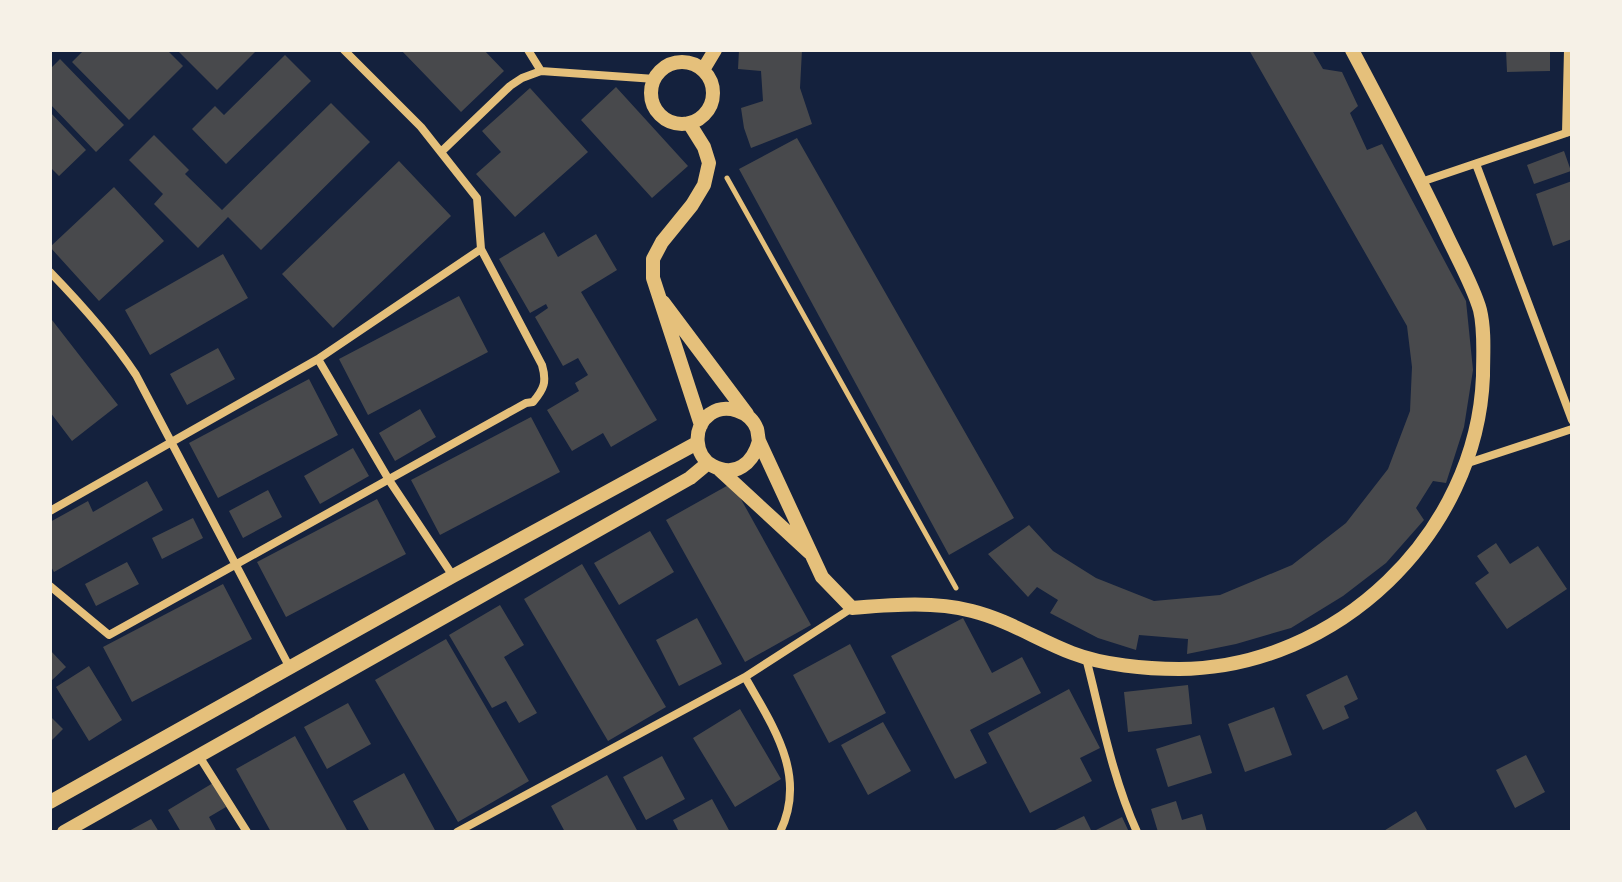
<svg xmlns="http://www.w3.org/2000/svg" width="1622" height="882" viewBox="0 0 1622 882" font-family="Karla,sans-serif">
	<style>
		.building { fill: #48494c }
		.lines { fill: none; stroke-linecap: round; stroke-linejoin: round }
		.path { stroke: #e5c07b; stroke-width: 5 }
		.minor { stroke: #e5c07b; stroke-width: 8 }
		.tertiary { stroke: #e5c07b; stroke-width: 14 }
	</style>
	<rect width="100%" height="100%" fill="#14213d"/>
	<!-- building -->
	<path class="building" d="M84,50H167L183,66L129,120L72,62Z
		M177,50H257L217,90Z
		M401,50H484L504,71L461,112Z
		M739,50H802L800,88L812,124L751,148L744,128L741,108L763,101L761,71L738,69Z
		M1249,50H1312L1323,69L1342,72L1358,106L1350,113L1367,150L1382,144L1466,301L1473,370L1464,427L1446,483L1433,481L1416,508L1424,520L1386,563L1343,596L1291,628L1236,644L1187,654L1188,639L1139,635L1136,650L1098,638L1050,613L1058,600L1037,587L1028,597L988,554L1029,525L1053,551L1096,578L1154,601L1220,595L1292,565L1346,523L1388,469L1410,411L1412,367L1407,326Z
		M1506,50H1550V71L1507,72Z
		M285,55L311,81L226,164L192,129L215,106L224,115Z
		M60,59L124,125L96,152L50,104V69Z
		M616,87L688,166L652,198L581,120Z
		M530,88L588,152L515,217L476,174L501,152L482,131Z
		M331,103L370,142L261,250L228,217L198,248L154,204L163,194L129,160L154,135L189,170L185,174L222,210Z
		M50,112L86,150L59,176L50,167Z
		M797,138L1014,518L949,555L739,169Z
		M1564,151L1571,171L1534,184L1527,165Z
		M399,161L451,216L333,328L282,274Z
		M1572,181V239L1553,246L1536,194Z
		M114,187L164,241L99,301L50,247Z
		M544,232L558,257L596,234L617,270L581,292L657,420L611,447L603,433L572,451L547,410L579,391L575,383L588,375L578,358L563,366L535,317L548,308L546,304L530,313L499,259Z
		M223,254L248,298L150,355L125,310Z
		M459,296L488,352L368,415L339,359Z
		M52,320L118,405L72,441L50,412V322Z
		M218,348L235,379L187,405L170,374Z
		M309,379L338,435L218,498L189,443Z
		M420,409L436,437L395,461L379,433Z
		M531,417L560,472L440,535L411,480Z
		M353,448L369,476L320,504L304,476Z
		M147,481L163,510L54,572L50,565V522L88,501L93,512Z
		M732,483L811,625L745,662L666,520Z
		M268,490L282,517L243,538L229,511Z
		M377,499L406,554L286,617L257,562Z
		M193,518L203,538L162,559L152,538Z
		M650,531L674,572L619,605L594,563Z
		M1496,543L1510,564L1538,546L1567,589L1507,629L1475,583L1489,573L1477,556Z
		M127,562L139,584L96,606L85,584Z
		M582,564L666,707L608,741L524,599Z
		M223,584L252,639L132,702L103,647Z
		M500,605L524,645L504,657L537,713L519,723L506,701L492,708L449,635Z
		M697,618L722,664L679,686L656,640Z
		M963,618L992,673L1022,657L1041,693L970,730L987,763L955,779L891,656Z
		M446,639L529,781L458,822L375,680Z
		M850,644L886,713L829,743L793,675Z
		M50,650L66,667L50,682Z
		M89,666L122,720L89,741L56,687Z
		M1347,675L1358,699L1344,706L1349,718L1323,730L1306,695Z
		M1188,685L1192,724L1128,732L1124,692Z
		M1069,689L1100,748L1080,758L1092,781L1030,813L988,733Z
		M348,703L371,744L327,769L304,727Z
		M1274,707L1292,755L1245,772L1228,724Z
		M740,709L781,779L735,807L693,738Z
		M50,716L63,729L50,742Z
		M883,722L911,771L868,795L841,745Z
		M1200,735L1212,773L1168,787L1156,749Z
		M295,736L348,832H271L236,769Z
		M1526,755L1545,792L1515,808L1496,770Z
		M662,756L685,799L646,820L623,777Z
		M404,773L436,832H370L353,801Z
		M607,775L638,832H565L551,806Z
		M213,783L226,807L209,817L217,832H181L168,810Z
		M712,799L730,832H679L673,820Z
		M1176,801L1182,820L1202,814L1207,832H1158L1151,809Z
		M1416,811L1428,832H1382Z
		M1084,816L1092,832L1122,817L1129,832H1051Z
		M151,819L159,832H127Z"/>
	<g class="lines">
		<!-- path -->
		<path class="path" d="M727,178L956,588"/>
		<!-- minor -->
		<path class="minor" d="M528,50L541,71
			M1566,133L1568,50
			M441,152L510,86L522,78L541,71L655,79
			M1476,164L1572,420
			M1421,182L1572,131
			M50,272C82,305 111,337 136,375L290,668
			M318,359L389,480L453,576
			M1465,464L1572,429
			M50,511L318,359L481,249
			M50,586L109,635L526,403L533,402C544,389 547,382 542,365L481,249L477,198L421,127L344,50
			M1086,658C1101,716 1112,777 1137,832
			M745,677C772,725 808,775 780,832
			M199,756L247,832
			M457,832L745,677L852,608"/>
		<!-- tertiary -->
		<path class="tertiary" d="M651 93a31 31 0 1 1 62 0a31 31 0 1 1-62 0Z
			M703,70L715,50
			M689,123L704,147L709,163L704,185L692,205L662,242L653,259V278L701,425
			M663,302L747,414
			M759,441C753,463 736,478 713,466C694,456 692,427 710,414C726,403 750,411 757,429C758,433 758,437 759,441L822,577L852,608C891,605 933,601 972,611C1008,620 1038,640 1072,653C1103,665 1146,669 1179,669C1337,668 1477,534 1483,376C1483,354 1485,331 1480,310C1474,288 1458,259 1448,238C1418,174 1385,112 1352,50
			M720,470L809,552
			M50,802L453,576L697,443
			M64,832L690,478L708,463"/>
	</g>
	<!-- border -->
	<rect width="1622" height="882" fill="none" stroke="#f6f1e7" stroke-width="104"/>
</svg>
